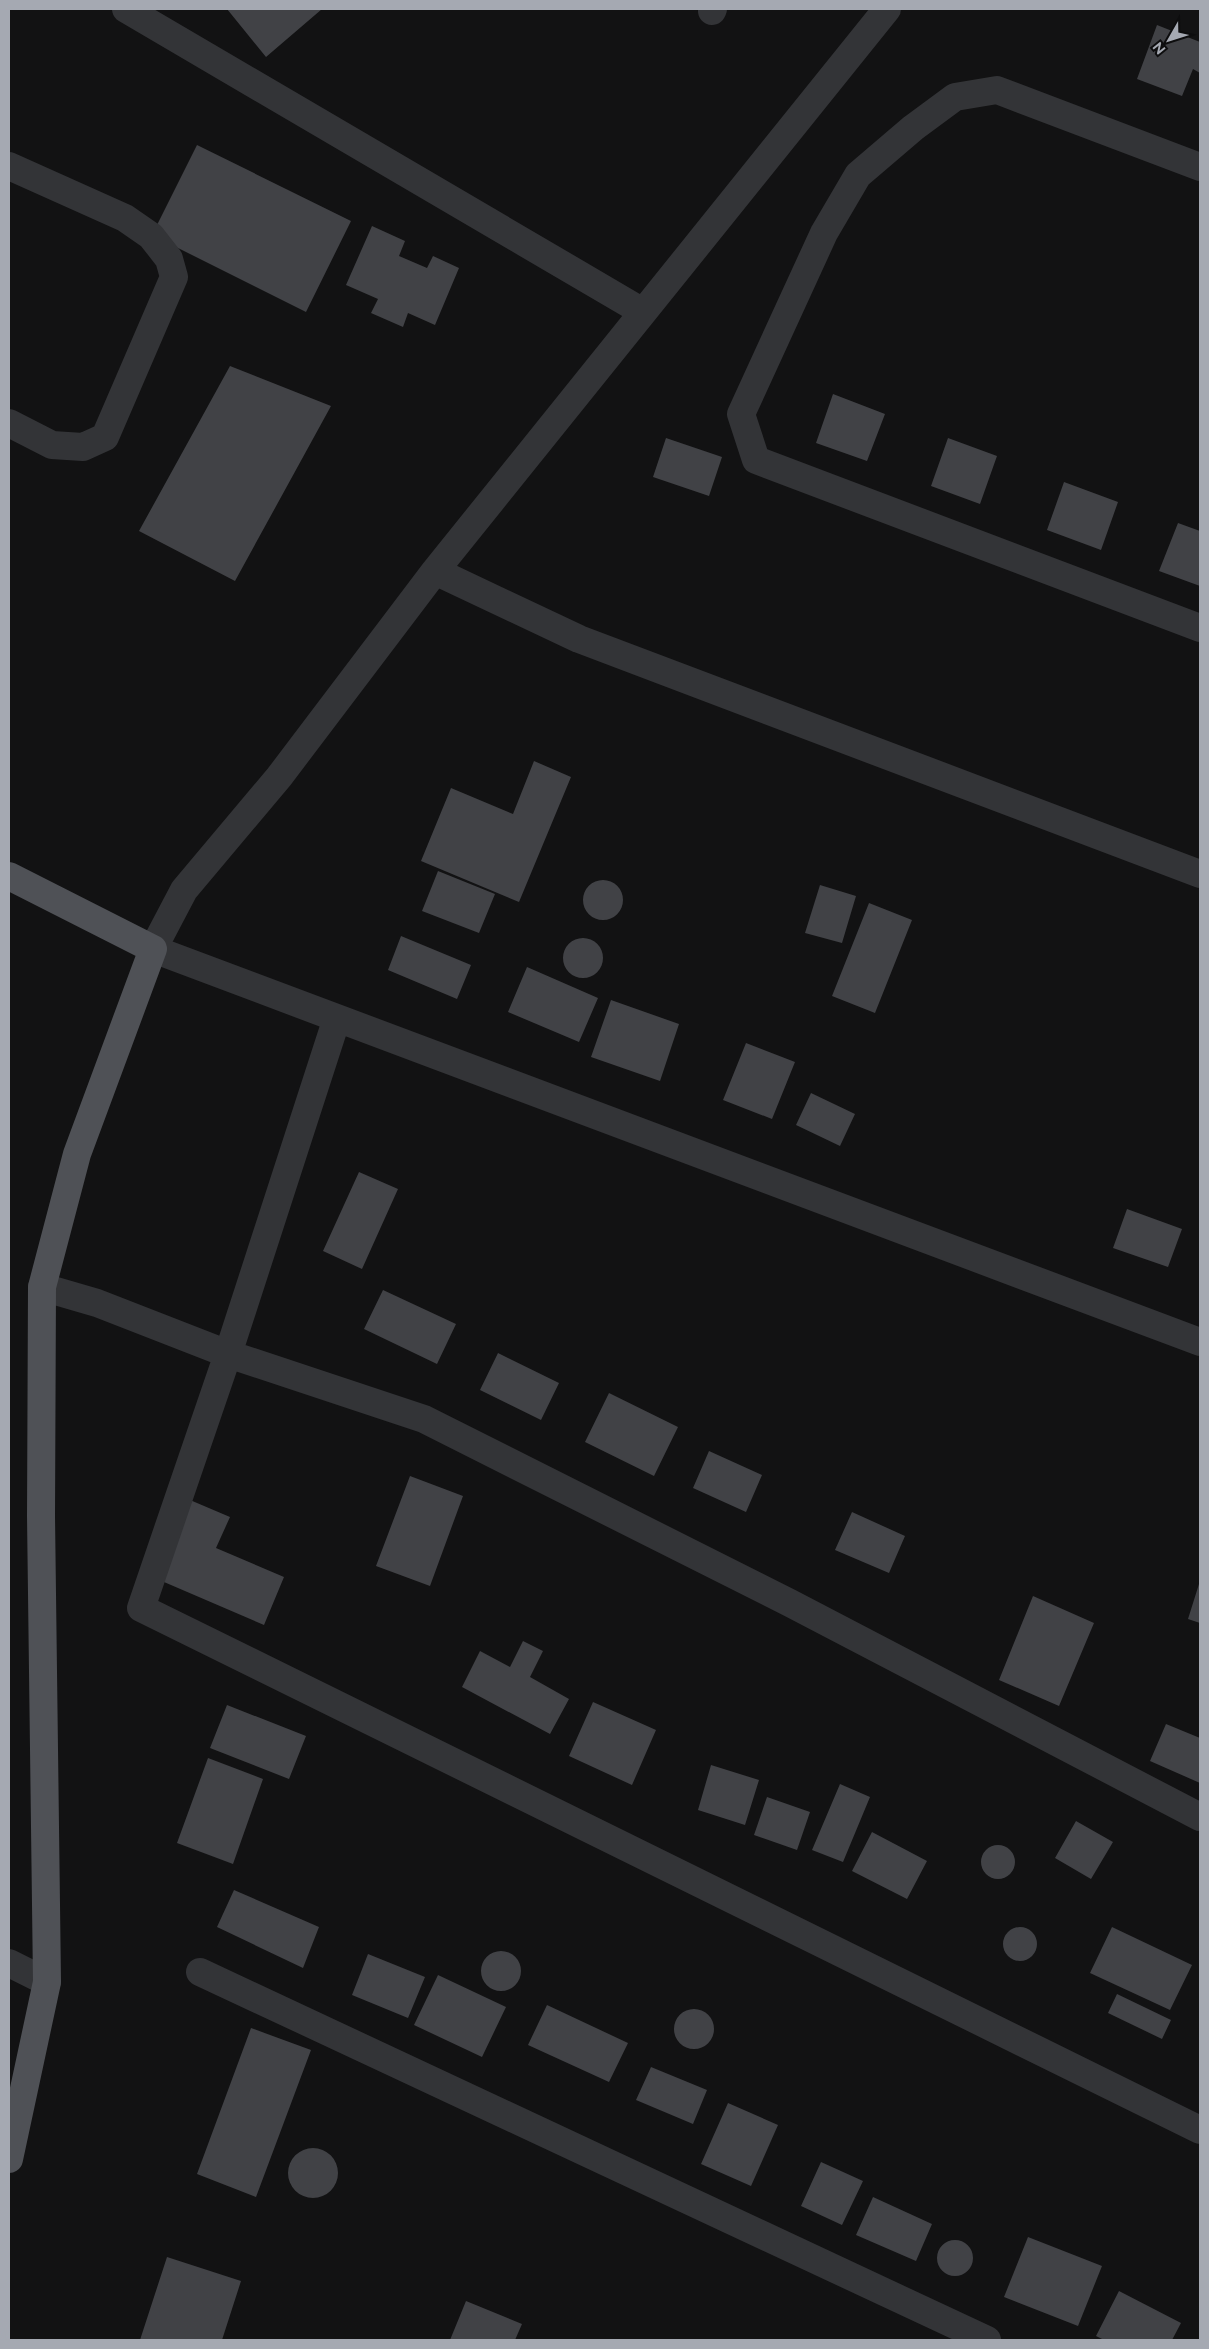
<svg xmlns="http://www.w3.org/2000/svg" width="1209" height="2349" viewBox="0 0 1209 2349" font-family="Raleway,sans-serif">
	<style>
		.building { fill: #414246 }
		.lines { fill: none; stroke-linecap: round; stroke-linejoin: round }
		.minor { stroke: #333437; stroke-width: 28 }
		.major { stroke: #4f5156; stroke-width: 28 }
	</style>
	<rect width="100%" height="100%" fill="#121213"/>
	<!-- building -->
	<path class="building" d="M227,9H322L266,57Z
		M1157,25L1200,42V73L1193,69L1182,96L1137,79Z
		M197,145L351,221L306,312L152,235Z
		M372,226L405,241L399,256L427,268L433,256L459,268L435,325L408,313L403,327L371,313L378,299L346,285Z
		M230,366L331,406L235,581L139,531Z
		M833,394L885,414L867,461L816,443Z
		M666,438L722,457L709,496L653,477Z
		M948,438L997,456L980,504L931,486Z
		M1064,482L1118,502L1101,550L1047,530Z
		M1178,523L1200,531V586L1159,571Z
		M534,761L571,777L519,902L421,861L451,788L513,814Z
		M438,871L495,894L479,933L422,911Z
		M583 900a20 20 0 1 1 40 0a20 20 0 1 1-40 0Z
		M820,885L856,896L842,943L805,933Z
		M869,903L912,920L875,1013L832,996Z
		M401,936L471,965L457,999L388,970Z
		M563 958a20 20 0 1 1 40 0a20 20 0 1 1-40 0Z
		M527,967L598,998L579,1042L508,1012Z
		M611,1000L679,1024L660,1081L591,1057Z
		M746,1043L795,1062L772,1119L723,1100Z
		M811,1093L855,1114L840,1146L796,1125Z
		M359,1172L398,1189L362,1269L323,1251Z
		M1127,1209L1182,1229L1168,1267L1113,1248Z
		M383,1290L456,1324L437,1364L364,1329Z
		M498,1353L559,1383L541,1420L480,1390Z
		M609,1393L678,1427L654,1476L585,1442Z
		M709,1451L762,1475L746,1512L693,1488Z
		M410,1476L463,1496L430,1586L376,1566Z
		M190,1500L230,1517L216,1548L284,1577L264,1625L157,1579Z
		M852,1512L905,1536L889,1573L835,1550Z
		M1199,1584L1200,1585V1623L1188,1619Z
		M1033,1596L1094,1623L1059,1706L999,1680Z
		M523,1641L543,1651L530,1677L569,1699L550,1734L462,1687L480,1651L510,1667Z
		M593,1702L656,1730L632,1785L569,1756Z
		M227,1705L306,1736L289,1779L210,1748Z
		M1166,1724L1200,1738V1783L1150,1761Z
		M208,1758L263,1779L233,1864L177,1843Z
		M711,1765L759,1780L745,1825L698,1810Z
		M840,1784L870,1797L843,1862L812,1850Z
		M767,1797L810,1812L797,1850L754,1835Z
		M1076,1821L1113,1842L1091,1879L1055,1858Z
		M872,1832L927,1861L907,1899L852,1871Z
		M981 1862a17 17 0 1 1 34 0a17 17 0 1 1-34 0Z
		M234,1890L319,1927L303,1968L217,1927Z
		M1112,1927L1192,1965L1170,2010L1090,1973Z
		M1003 1944a17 17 0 1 1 34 0a17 17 0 1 1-34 0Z
		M481 1971a20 20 0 1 1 40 0a20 20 0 1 1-40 0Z
		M368,1954L425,1977L408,2018L352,1995Z
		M438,1975L506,2007L482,2057L414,2025Z
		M1117,1994L1171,2020L1162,2039L1108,2013Z
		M547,2005L628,2043L609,2082L528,2045Z
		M674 2029a20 20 0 1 1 40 0a20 20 0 1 1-40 0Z
		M251,2028L311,2050L256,2197L197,2174Z
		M651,2067L707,2090L693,2124L636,2100Z
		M728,2103L778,2125L751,2186L701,2164Z
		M288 2173a25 25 0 1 1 50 0a25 25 0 1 1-50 0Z
		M821,2162L863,2181L842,2225L801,2206Z
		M873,2197L932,2224L916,2261L856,2235Z
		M1028,2237L1102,2266L1078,2326L1004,2297Z
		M937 2258a18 18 0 1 1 36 0a18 18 0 1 1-36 0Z
		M167,2257L241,2281L222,2340H140Z
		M1119,2291L1181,2323L1172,2340H1104L1096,2336Z
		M466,2301L522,2324L515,2340H450Z"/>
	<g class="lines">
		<!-- minor -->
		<path class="minor" d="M126,9L643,312
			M712,11L713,9
			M9,166L125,218L151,236L169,259L174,277L105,437L83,447L52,445L9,423
			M1200,167L997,90L955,97L913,128L858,175L824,233L741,414L756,460L1200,628
			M435,571L887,9
			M1200,874L579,639L435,571L279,777L184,890L153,949L1200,1342
			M337,1018L228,1354L141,1608L1200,2130
			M42,1287L97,1303L228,1354L424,1419L790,1603L1200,1817
			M9,1963L47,1982
			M200,1972L987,2340"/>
		<!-- major -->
		<path class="major" d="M9,876L153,949L77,1154L42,1287L41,1516L47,1982L9,2159"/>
	</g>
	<!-- border -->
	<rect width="1209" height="2349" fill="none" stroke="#a5a9b2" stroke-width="20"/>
	<!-- north arrow -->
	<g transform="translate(1169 40) rotate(231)" stroke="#0d0d0e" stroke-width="4" paint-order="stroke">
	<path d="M0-4L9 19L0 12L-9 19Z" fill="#a5a9b2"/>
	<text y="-8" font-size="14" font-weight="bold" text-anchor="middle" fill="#a5a9b2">N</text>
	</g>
</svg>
